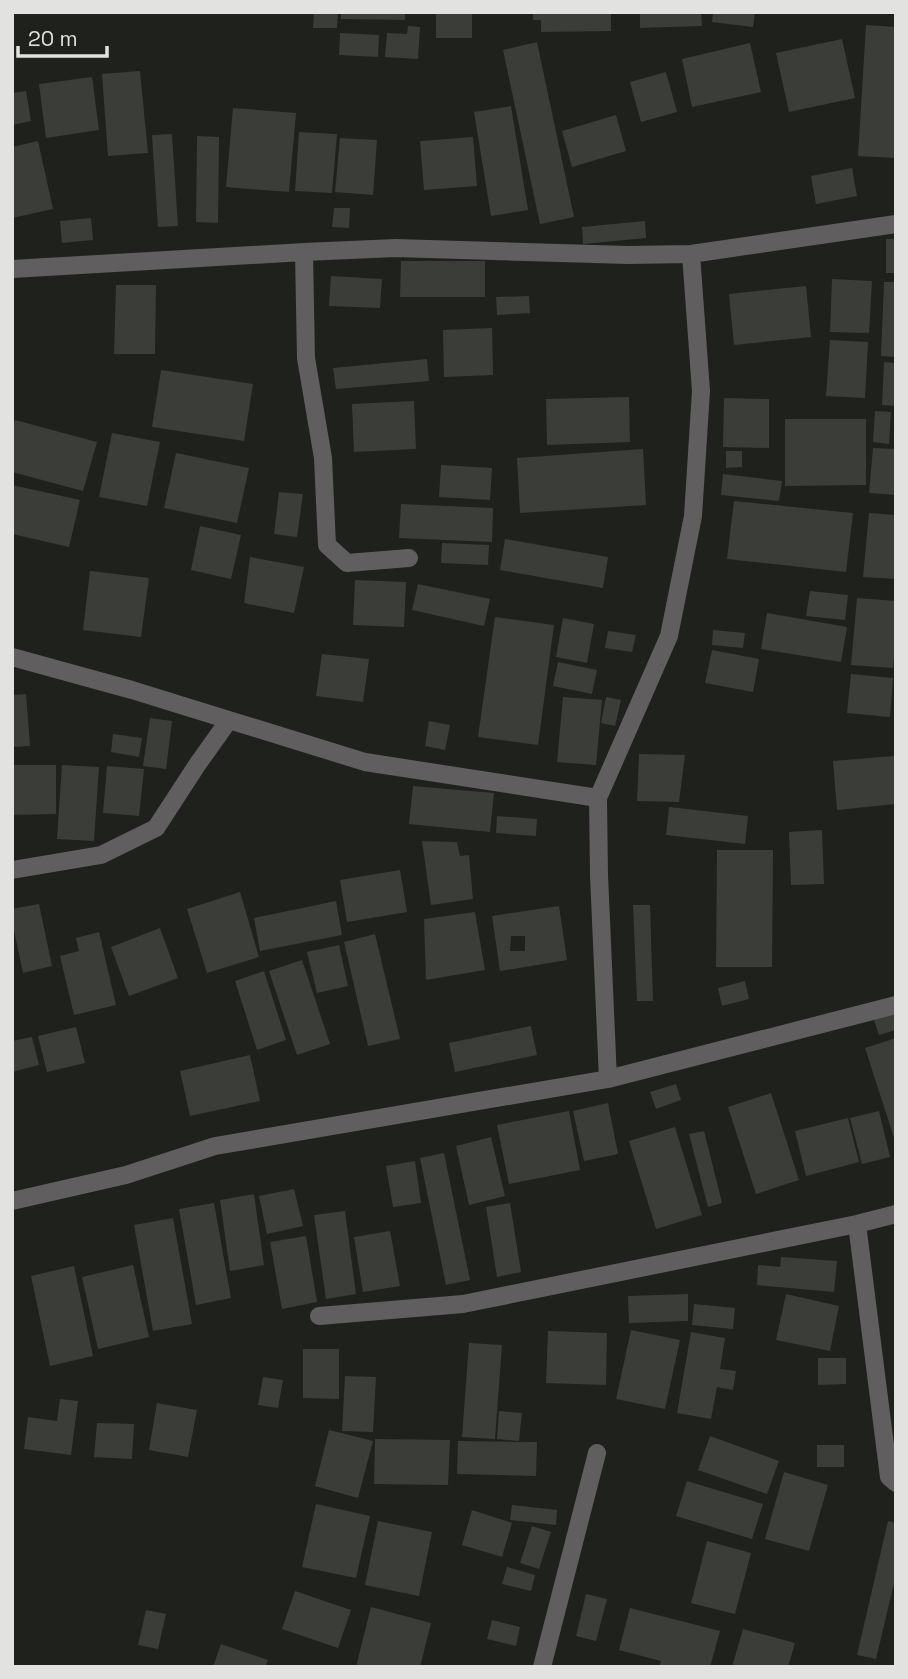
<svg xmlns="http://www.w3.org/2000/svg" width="908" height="1679" viewBox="0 0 908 1679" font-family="'Space Grotesk',sans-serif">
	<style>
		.building { fill: #3b3d39; fill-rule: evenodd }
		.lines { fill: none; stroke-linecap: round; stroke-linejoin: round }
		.street { stroke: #615e60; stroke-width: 18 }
	</style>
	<rect width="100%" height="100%" fill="#1f211d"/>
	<!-- building -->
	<path class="building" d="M314,12H338L337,28H313Z
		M341,12H405V20L341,19Z
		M436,12H472V38H436Z
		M533,12H611V31L541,32V20H533Z
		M640,12H701L702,26L640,28Z
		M713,12H755L753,27L712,22Z
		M866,25L896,27V158L858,156Z
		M408,26L420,27L418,59L385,57L387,33L407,34Z
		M340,33L379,35L378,57L339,55Z
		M842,39L855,98L789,112L776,53Z
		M537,42L574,217L540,224L503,50Z
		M750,43L761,92L692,107L682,59Z
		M140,71L148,153L108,156L102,74Z
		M666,72L677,112L641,122L630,82Z
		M92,77L99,130L46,138L39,84Z
		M26,91L31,121L12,125V93Z
		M511,106L528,210L491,216L474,112Z
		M233,108L296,113L289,192L226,187Z
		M616,115L626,151L572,167L562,131Z
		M299,132L337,134L332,193L295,191Z
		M172,134L178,226L158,227L152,135Z
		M197,136L219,137L218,223L196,222Z
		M473,137L477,186L424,190L420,141Z
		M340,138L377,140L373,195L335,192Z
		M38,141L53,209L12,218V147Z
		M852,168L857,196L816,204L811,176Z
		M334,208H350L349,228L332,227Z
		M91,218L93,240L62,243L60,221Z
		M645,221L646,238L583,244L582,227Z
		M886,239H896V273H886Z
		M401,261H485V297H400Z
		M331,276L382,279L380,308L329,306Z
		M832,279L872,281L869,333L830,332Z
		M884,282H896V357L881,356Z
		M116,285H156L155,354H114Z
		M806,286L811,337L734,345L729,294Z
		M529,296L530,313L497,315L496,297Z
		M492,328L493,375L444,377L443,330Z
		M830,340L868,342L865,398L826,396Z
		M427,359L429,381L336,389L333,368Z
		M884,362L896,363V406L882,405Z
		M161,370L253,384L244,441L152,427Z
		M629,397L630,442L547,445L546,399Z
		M724,398L769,399V448L723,447Z
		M414,401L416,449L354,452L352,404Z
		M875,411L891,412L889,444L873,442Z
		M785,419H866V485L785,486Z
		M15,420L97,442L83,491L12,472V429Z
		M112,433L160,442L147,506L99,497Z
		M873,448L896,449V495L869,493Z
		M643,449L646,505L520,513L517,458Z
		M726,451H742V467L726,468Z
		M176,453L249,468L237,523L164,508Z
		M441,465L492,468L490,500L439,497Z
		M723,474L782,481L779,501L721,495Z
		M12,485L80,500L69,547L12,534Z
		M279,492L303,494L297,537L274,534Z
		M734,501L853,513L846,572L727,559Z
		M401,504L493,508L492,542L399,538Z
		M869,513L896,515V579L863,577Z
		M200,526L241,535L231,579L191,570Z
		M505,539L608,557L603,588L500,570Z
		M442,543L489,545L488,565L441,563Z
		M250,557L304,567L294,613L244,603Z
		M90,571L149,578L141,637L83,630Z
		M355,580L406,582L404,627L353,625Z
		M418,584L490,599L484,626L412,610Z
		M810,591L848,595L845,620L806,616Z
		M857,598L896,601V633L893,668L851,665Z
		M767,613L847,627L841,662L761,649Z
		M495,617L554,625L538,745L478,737Z
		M563,618L594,624L587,663L556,657Z
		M713,630L745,633L743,648L712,645Z
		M608,631L636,635L632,652L605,648Z
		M712,650L759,659L753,692L705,683Z
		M322,654L369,659L363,702L316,696Z
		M558,662L597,670L592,694L553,686Z
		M851,674L893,678L890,717L847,713Z
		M26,694L30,746L12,747V695Z
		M563,697L602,700L596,765L557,762Z
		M606,697L621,700L615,726L601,723Z
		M150,718L172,721L166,769L143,766Z
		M429,721L450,725L445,750L425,746Z
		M113,734L142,738L139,757L111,752Z
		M639,754L685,755L679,802L637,801Z
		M894,756L896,804L837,810L833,761Z
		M12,765H56V814L12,815Z
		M62,765L99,767L94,841L57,839Z
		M107,766L144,769L139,816L103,813Z
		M413,786L494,793L490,832L409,824Z
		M669,807L748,816L745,844L666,835Z
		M497,816L537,819L536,836L496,833Z
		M822,830L824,884L791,885L789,832Z
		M422,841L457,842L460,856L469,855L473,899L431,905Z
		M717,850H773L772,967H716Z
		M400,870L407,912L347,922L340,880Z
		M240,892L259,957L207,973L187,909Z
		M336,901L342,935L260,951L254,918Z
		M39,904L52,966L23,973L12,921V909Z
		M633,905H650L653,1001H637Z
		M559,906L567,960L500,971L492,916ZM511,936H525V951H510Z
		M475,912L485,970L426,980L424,919Z
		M160,928L178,978L129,996L111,947Z
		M99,932L116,1005L74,1015L60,956L79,951L76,938Z
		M375,934L400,1039L368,1046L344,942Z
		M339,945L348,986L317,993L307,952Z
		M302,960L330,1044L297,1055L269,971Z
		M264,971L286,1040L257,1050L235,981Z
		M745,981L749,999L722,1006L718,988Z
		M896,1010V1030L879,1035L873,1017Z
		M531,1026L537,1055L455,1072L449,1043Z
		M76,1027L85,1063L47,1072L38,1036Z
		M32,1037L39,1065L12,1072V1041Z
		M896,1038V1141H895L865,1048Z
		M250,1055L260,1101L190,1116L180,1071Z
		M676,1084L681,1100L656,1109L650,1092Z
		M771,1093L799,1180L756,1194L728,1107Z
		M608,1103L618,1154L584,1161L573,1111Z
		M569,1111L580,1170L509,1184L497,1125Z
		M879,1111L890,1157L862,1164L850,1118Z
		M848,1118L859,1162L806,1176L795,1131Z
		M675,1127L702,1215L656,1229L629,1141Z
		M704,1131L722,1203L708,1207L689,1134Z
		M491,1137L505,1196L469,1205L456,1146Z
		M444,1153L470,1280L446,1285L420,1158Z
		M415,1161L421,1203L393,1207L386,1166Z
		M294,1189L303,1226L267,1234L259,1196Z
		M254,1194L264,1265L230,1271L220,1200Z
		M214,1203L231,1298L196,1305L179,1209Z
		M510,1203L521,1272L497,1277L486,1207Z
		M345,1211L356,1294L326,1299L314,1215Z
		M173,1218L192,1324L153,1331L134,1225Z
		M390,1231L400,1286L363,1292L354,1237Z
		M306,1236L317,1302L282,1309L270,1242Z
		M781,1257L837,1261L834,1292L757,1285L758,1265L780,1267Z
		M133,1265L149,1337L98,1349L82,1277Z
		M74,1266L93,1356L50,1366L31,1276Z
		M688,1294V1321L629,1323L628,1296Z
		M786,1294L839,1306L830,1351L776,1340Z
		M694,1304L735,1308L733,1329L692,1325Z
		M631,1330L680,1340L665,1409L616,1399Z
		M548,1331L607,1333L606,1385L546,1383Z
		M691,1332L725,1338L720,1369L736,1371L733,1390L717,1387L711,1419L677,1413Z
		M469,1343L502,1345L495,1439L462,1437Z
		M303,1349H339V1399L303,1398Z
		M818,1358H846V1384L818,1385Z
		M345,1376L376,1377L373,1432L342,1431Z
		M263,1377L283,1380L278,1408L258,1405Z
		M60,1399L78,1401L71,1455L24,1449L28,1417L57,1421Z
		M157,1403L197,1410L188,1457L149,1450Z
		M499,1411L522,1413L519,1441L497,1439Z
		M97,1423L134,1424L132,1459L94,1457Z
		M329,1430L373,1441L358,1498L315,1486Z
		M710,1436L779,1461L767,1494L698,1470Z
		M375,1439L450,1440L448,1485L374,1484Z
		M458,1441L537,1442L536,1476L457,1474Z
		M817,1445H844V1467H817Z
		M784,1472L828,1485L809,1551L765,1539Z
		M687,1481L763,1504L752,1539L676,1516Z
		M316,1504L370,1516L356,1578L302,1567Z
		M512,1505L557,1510L556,1525L510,1520Z
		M472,1510L512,1523L502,1557L462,1545Z
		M378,1521L432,1532L419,1596L365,1585Z
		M888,1521L896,1523V1575L876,1659L857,1655Z
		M532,1526L551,1532L539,1569L520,1563Z
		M707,1541L751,1553L735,1614L691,1603Z
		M507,1567L535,1575L531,1591L502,1584Z
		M295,1591L351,1610L338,1648L282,1629Z
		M586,1594L607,1599L596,1641L576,1636Z
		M371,1607L431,1623L420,1667H356Z
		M630,1608L720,1631L710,1667H659L661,1661L619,1650Z
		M146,1610L166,1614L158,1649L138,1645Z
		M492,1620L520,1627L516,1646L487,1639Z
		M743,1629L795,1643L788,1667H732Z
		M221,1644L268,1660L265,1667H213Z"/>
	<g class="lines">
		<!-- street -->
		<path class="street" d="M304,252L306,358L323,458L327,545L347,563L409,558
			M12,269L304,252L396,248L628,255L691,254L896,224
			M12,657L132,690L365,762L598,798
			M12,870L101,855L156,828L197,765L229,720
			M608,1079L599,875L598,798L669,636L693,516L701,391L691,254
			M12,1201L126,1175L215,1146L608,1079L896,1005
			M857,1224L889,1477L896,1483
			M319,1316L463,1304L857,1224L896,1214
			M542,1667L597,1453"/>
	</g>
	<!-- border -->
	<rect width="908" height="1679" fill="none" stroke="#e2e3e0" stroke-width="28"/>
	<!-- scale -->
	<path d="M18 46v10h89v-10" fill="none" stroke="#e2e3e0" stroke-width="3.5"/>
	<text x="28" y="46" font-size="21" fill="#e2e3e0" stroke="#1f211d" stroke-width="5" paint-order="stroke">20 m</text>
</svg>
